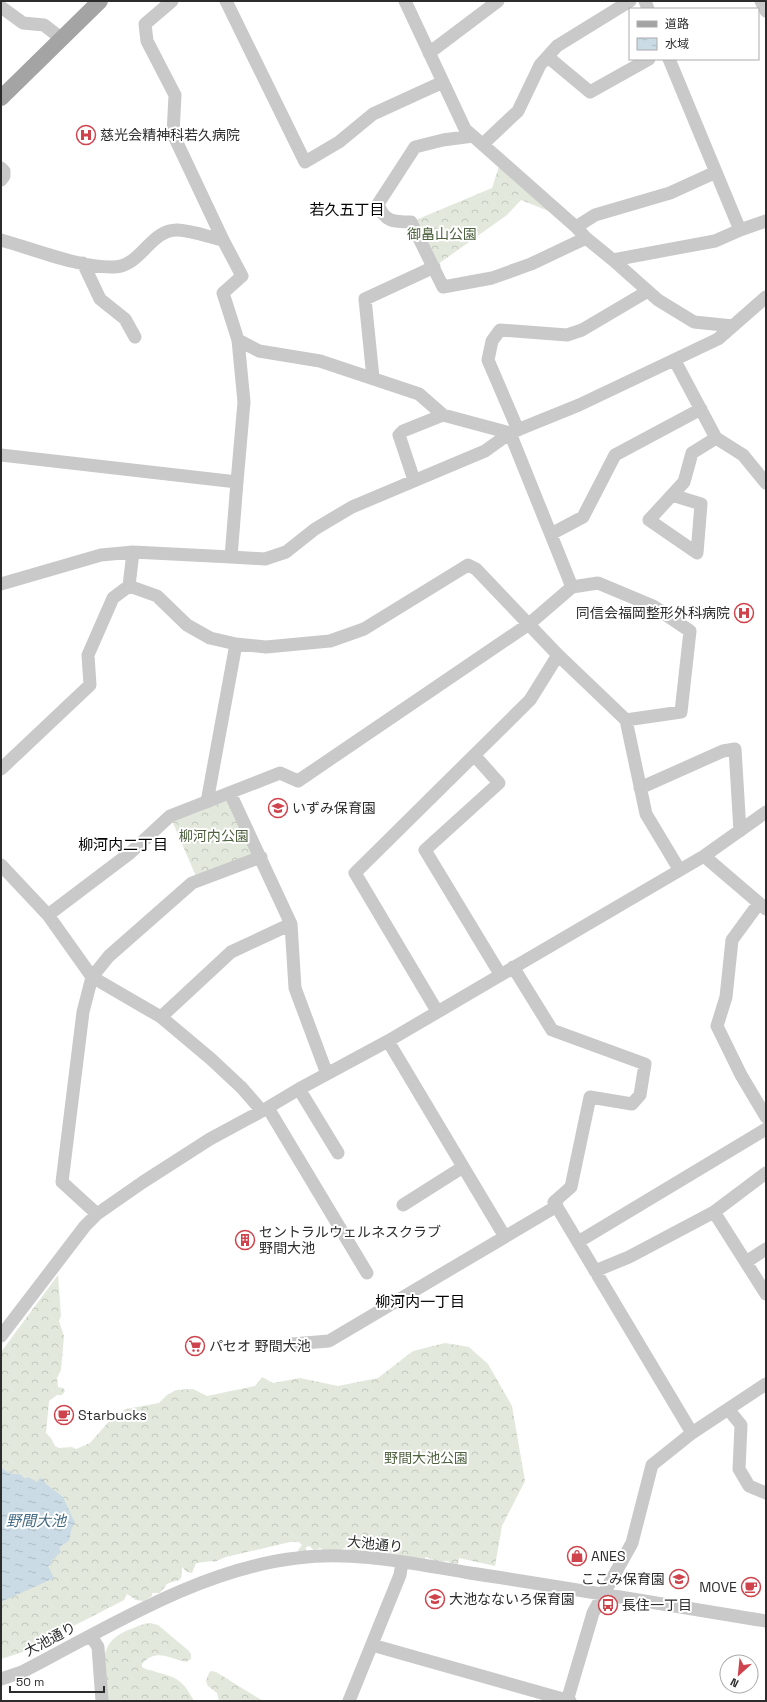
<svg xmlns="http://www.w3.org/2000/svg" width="767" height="1702" viewBox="0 0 767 1702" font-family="'Space Grotesk','Noto Sans JP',sans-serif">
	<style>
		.forest { fill: url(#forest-crowns) }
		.water { fill: url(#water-ripples) }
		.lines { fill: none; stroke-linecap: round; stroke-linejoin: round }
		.minor { stroke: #c9c9c9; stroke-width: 13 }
		.major { stroke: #a4a4a4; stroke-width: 16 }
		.labels { text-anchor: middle; stroke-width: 4; stroke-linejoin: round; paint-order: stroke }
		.poi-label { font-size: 14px; fill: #2c2c2c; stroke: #fff; text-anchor: start }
		.park-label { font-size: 14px; fill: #4f6240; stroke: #fff }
		.street-label { font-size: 14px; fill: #2c2c2c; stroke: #fff }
		.neighbourhood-label { font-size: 15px; fill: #000; stroke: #fff }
		.water-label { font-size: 15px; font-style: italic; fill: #456b84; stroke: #fff }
	</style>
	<defs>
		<pattern id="forest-crowns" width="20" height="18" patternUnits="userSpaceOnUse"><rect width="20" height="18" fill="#e2e8dc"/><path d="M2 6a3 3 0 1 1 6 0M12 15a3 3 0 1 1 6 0" fill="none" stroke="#c2c7bd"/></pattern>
		<pattern id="water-ripples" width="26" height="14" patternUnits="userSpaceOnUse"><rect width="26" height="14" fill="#cadbe6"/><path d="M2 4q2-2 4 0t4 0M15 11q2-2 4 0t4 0" fill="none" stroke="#aebcc5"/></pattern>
	</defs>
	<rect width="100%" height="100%" fill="#fff"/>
	<!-- forest -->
	<path class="forest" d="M501,160L556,214L521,200L507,215L434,267L411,222L492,188Z
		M230,793L261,857L198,881L170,816Z
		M58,1275L61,1316L59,1321L64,1336L61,1370L57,1378L58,1387L63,1388L65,1391L62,1395H57L49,1401L46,1433L51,1438L55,1446L59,1448L72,1447L76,1449L90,1443L112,1418L126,1409L159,1403L167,1395L176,1390L193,1389L207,1396L255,1386L262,1377L273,1383L300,1378L338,1386L378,1378L413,1351L445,1343L469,1347L488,1364L512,1406L525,1481L502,1526L495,1566L459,1558L458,1564L454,1566L448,1561L438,1562L426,1557L424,1560L377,1551L373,1554L370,1553L363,1546L357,1552C351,1549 346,1545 339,1551L323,1550L321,1548L314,1550L309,1546L306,1547V1551L300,1553L298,1550L302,1545L299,1542H290L226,1557L214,1562L213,1561L196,1563L192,1573L187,1572L182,1567C182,1585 179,1578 167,1584L160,1593H152V1596L144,1601L136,1600L127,1594L124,1600L23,1652L1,1659V1352Z
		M150,1623L158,1625L189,1651L191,1654V1659L186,1662C168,1658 156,1648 142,1664V1667C146,1670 151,1670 156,1672C178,1677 184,1682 194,1701H108C106,1672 94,1645 126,1631C134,1628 141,1624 150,1623Z
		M211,1671L216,1672L263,1701H219L217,1693L208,1686L206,1681L209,1673Z"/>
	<!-- water -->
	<path class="water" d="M2,1468L9,1473L10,1470L12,1474H20L25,1479L28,1477L37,1482L40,1478L43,1479L46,1484L63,1497L75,1523C71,1526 71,1532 70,1537C69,1543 63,1544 59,1548L61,1552L51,1561L52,1565L48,1566L54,1578L1,1602Z"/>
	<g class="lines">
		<!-- minor -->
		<path class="minor" d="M172,1L145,24L147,41L175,95L173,134L223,240
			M226,1L305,162L339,142L373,114L443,82
			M405,1L465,129L576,227L586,238L613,260L715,241L740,230
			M645,1L648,9
			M761,1L766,11
			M1,7L23,23L44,25L62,39
			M429,53L498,1
			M548,57L590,92L649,59
			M669,59L740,230L766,221
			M473,136L443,140L415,147L378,204C384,222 394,222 411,222L443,287L492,278L531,264L586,238
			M483,144L518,111L540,65L557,46L630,1
			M1,168L4,171V176L1,180
			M576,227L595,215L670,193L716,172
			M1,240C34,249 80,268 114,267C142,266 150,229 178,230C193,231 209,237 223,240L242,276L223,293L238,340L259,351L320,361L419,394L443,415L510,433L572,587
			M613,260L658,300L694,322L733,326
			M83,263L100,299L125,319L135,337
			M675,361L716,438L743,455L766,483
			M373,378L365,299L434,267
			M518,430L488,360L492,341L500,330L567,335L582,330L648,291
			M1,455L237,482L244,402L238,340
			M414,480L399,435L403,431L443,415
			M672,495L701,504L697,553L649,520L684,482L692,453L716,438
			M551,534L583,517L615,455L701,409
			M231,557L265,559L286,552L315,529L352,507L485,451L510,433L579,405L718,339L766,297
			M1,584L101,555L133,552L231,557L237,482
			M129,586L157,596L187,625L210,638L236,644L266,647L330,641L364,629L468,565L476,569L558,655L530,700L355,873L437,1011
			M558,655L626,720
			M474,755L499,783L425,850L500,974
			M1,769L90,685L88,655L113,598L129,586L133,552
			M640,788L723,751L735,749L740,831
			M230,793L291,924L295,988L327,1074
			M207,802L236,644
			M704,856L766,909
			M1,865L48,915L92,977L161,1017L211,1059L242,1088L262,1111
			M759,903L732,940L726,997L717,1026L741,1075L766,1117
			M48,915L130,853L170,816L280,773L298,781L529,624L572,587L598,583L653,606L690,631L681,712L626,720L646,814L679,869
			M513,967L552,1030L645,1064L640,1095L632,1104L590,1097L571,1187L554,1202L692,1433
			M161,1017L231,952L291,924
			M388,1041L505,1237
			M299,1089L338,1153
			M268,1108L367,1273
			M403,1205L463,1167
			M714,1212L766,1173
			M97,1214L62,1182L83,1012L92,977L109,956L192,883L261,857
			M578,1242L766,1129
			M746,1262L766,1249
			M595,1271L629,1257L714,1212L766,1294
			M1,1336L85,1226L97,1214L143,1182L210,1139L262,1111L299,1089L388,1041L704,856L766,812
			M292,1344L329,1341L557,1206
			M728,1409L741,1425L739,1469L749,1486L766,1493
			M91,1636L98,1647L102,1701
			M372,1645L570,1701
			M1,1679L22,1672C107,1628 200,1569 297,1558C354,1550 414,1564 470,1573C569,1588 667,1605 766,1621
			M349,1701L400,1575L402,1562
			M567,1701L593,1613L632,1543L652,1465L692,1433L766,1384"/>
		<!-- major -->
		<path class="major" d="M1,98L100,1"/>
	</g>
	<!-- icons -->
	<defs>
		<symbol id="hospital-ring" viewBox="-11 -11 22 22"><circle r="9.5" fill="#fff" stroke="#cf434c" stroke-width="1.5"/><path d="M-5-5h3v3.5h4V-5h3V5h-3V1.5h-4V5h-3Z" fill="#cf434c"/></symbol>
		<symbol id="school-ring" viewBox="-11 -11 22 22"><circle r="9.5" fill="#fff" stroke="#cf434c" stroke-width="1.5"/><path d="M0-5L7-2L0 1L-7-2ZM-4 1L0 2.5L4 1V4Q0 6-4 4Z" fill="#cf434c"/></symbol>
		<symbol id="building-ring" viewBox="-11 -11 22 22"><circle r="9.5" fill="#fff" stroke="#cf434c" stroke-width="1.5"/><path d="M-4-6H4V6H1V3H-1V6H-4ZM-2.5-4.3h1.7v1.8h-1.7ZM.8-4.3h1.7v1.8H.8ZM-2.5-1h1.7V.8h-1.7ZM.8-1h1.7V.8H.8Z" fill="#cf434c"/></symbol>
		<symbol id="supermarket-ring" viewBox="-11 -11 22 22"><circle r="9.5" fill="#fff" stroke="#cf434c" stroke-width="1.5"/><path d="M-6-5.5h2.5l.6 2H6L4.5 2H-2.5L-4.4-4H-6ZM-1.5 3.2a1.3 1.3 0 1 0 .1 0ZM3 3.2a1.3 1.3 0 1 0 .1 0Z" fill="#cf434c"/></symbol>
		<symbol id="cafe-ring" viewBox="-11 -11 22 22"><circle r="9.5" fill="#fff" stroke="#cf434c" stroke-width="1.5"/><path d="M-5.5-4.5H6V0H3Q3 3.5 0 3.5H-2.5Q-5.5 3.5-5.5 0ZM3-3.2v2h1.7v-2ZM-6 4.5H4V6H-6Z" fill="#cf434c"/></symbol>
		<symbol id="shop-ring" viewBox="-11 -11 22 22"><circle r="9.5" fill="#fff" stroke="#cf434c" stroke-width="1.5"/><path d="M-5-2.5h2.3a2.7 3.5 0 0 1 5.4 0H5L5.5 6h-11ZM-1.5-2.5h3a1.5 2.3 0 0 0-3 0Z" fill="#cf434c"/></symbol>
		<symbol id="bus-ring" viewBox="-11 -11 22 22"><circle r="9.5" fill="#fff" stroke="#cf434c" stroke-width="1.5"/><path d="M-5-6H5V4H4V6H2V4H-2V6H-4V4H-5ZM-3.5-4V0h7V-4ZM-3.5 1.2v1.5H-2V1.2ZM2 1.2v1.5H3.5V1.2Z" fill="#cf434c"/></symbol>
	</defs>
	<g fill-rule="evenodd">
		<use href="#hospital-ring" x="75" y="124" width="22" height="22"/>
		<use href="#hospital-ring" x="733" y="602" width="22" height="22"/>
		<use href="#school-ring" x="267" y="797" width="22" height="22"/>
		<use href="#building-ring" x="234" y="1229" width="22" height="22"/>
		<use href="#supermarket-ring" x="184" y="1335" width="22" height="22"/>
		<use href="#cafe-ring" x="53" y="1404" width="22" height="22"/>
		<use href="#shop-ring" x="566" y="1545" width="22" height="22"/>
		<use href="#school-ring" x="668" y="1568" width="22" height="22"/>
		<use href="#cafe-ring" x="740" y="1576" width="22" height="22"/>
		<use href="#school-ring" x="424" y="1588" width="22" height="22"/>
		<use href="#bus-ring" x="597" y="1594" width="22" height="22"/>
	</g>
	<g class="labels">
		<!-- poi labels -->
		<g class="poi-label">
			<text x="100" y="140">慈光会精神科若久病院</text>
			<text x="730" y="618" text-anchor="end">同信会福岡整形外科病院</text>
			<text x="292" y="813">いずみ保育園</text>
			<text x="259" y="1237">セントラルウェルネスクラブ<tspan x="259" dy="16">野間大池</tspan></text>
			<text x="209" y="1351">パセオ 野間大池</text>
			<text x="78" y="1420">Starbucks</text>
			<text x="591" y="1561">ANES</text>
			<text x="665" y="1584" text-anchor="end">ここみ保育園</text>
			<text x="737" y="1592" text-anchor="end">MOVE</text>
			<text x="449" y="1604">大池なないろ保育園</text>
			<text x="622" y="1610">長住一丁目</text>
		</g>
		<!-- park labels -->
		<g class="park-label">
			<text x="442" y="239">御畠山公園</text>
			<text x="214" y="841">柳河内公園</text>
			<text x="426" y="1463">野間大池公園</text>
		</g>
		<!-- street labels -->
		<g class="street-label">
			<text transform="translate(375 1544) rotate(6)" y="5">大池通り</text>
			<text transform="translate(50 1639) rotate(-28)" y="5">大池通り</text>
		</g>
		<!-- neighbourhood labels -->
		<g class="neighbourhood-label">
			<text x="347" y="215">若久五丁目</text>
			<text x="123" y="850">柳河内二丁目</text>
			<text x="420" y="1307">柳河内一丁目</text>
		</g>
		<!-- water labels -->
		<g class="water-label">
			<text x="36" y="1526">野間大池</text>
		</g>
	</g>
	<!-- border -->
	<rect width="767" height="1702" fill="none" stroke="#2c2c2c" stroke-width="4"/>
	<!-- legend -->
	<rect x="629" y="8" width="130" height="52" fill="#ffffff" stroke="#ababab"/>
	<rect x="637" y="21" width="20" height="6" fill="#a4a4a4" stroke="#ababab"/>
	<text x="665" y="28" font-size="12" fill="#2c2c2c">道路</text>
	<rect x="637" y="38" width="20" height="12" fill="url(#water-ripples)" stroke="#ababab"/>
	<text x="665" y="48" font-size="12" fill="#2c2c2c">水域</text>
	<!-- north arrow -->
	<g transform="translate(739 1674) rotate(207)"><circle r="19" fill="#ffffff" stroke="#ababab"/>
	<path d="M0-3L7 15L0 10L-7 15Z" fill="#cf434c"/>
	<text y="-6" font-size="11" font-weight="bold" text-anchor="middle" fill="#2c2c2c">N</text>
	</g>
	<!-- scale -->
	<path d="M10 1686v6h94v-6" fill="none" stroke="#2c2c2c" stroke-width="2"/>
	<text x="16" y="1686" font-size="12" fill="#2c2c2c" stroke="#ffffff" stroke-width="3" paint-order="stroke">50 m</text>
</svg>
